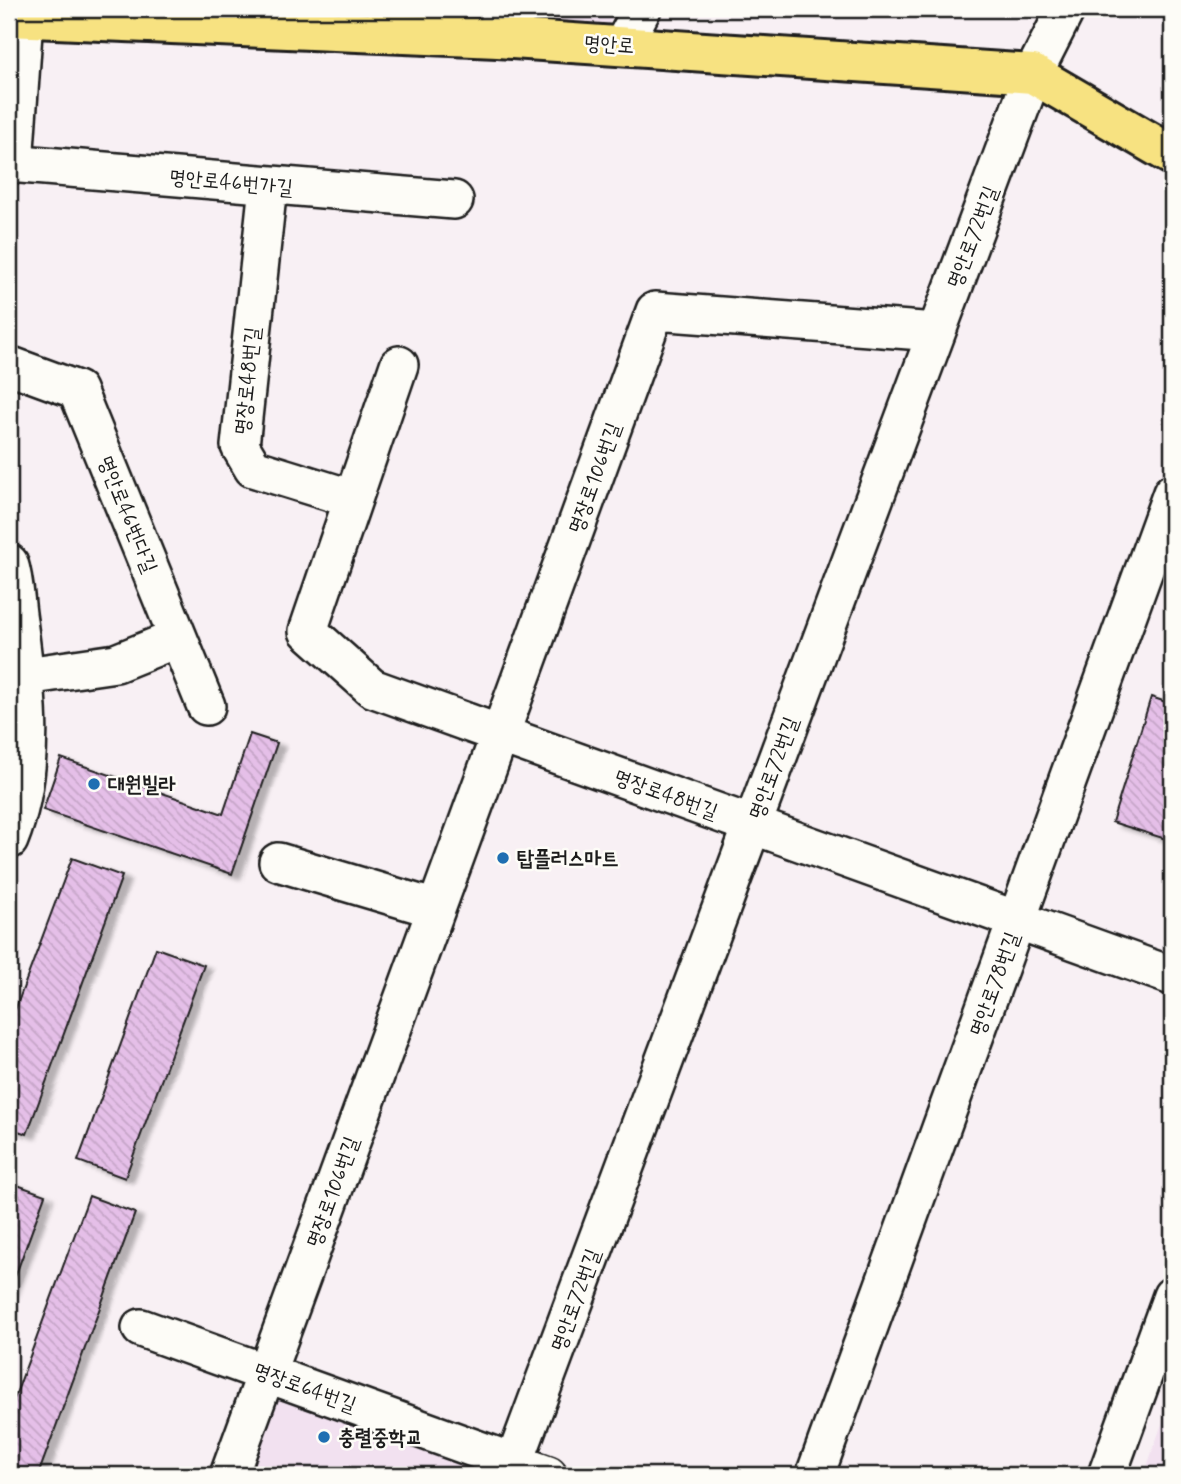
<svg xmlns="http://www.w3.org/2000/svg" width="1181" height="1484" viewBox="0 0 1181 1484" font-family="Mynerve,'Poor Story',sans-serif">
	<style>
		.built { fill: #f2e1f0 }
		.building { fill: url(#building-back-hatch); stroke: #1c1c1c; stroke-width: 2; filter: url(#shadow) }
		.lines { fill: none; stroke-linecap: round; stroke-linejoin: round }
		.minor-casing { stroke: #1c1c1c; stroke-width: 42 }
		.major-casing { stroke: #1c1c1c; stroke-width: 44 }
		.minor { stroke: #fdfcf7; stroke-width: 37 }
		.major { stroke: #f7e281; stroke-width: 38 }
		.poi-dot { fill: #1f6fb2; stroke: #fdfcf7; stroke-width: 2.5 }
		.labels { text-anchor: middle; stroke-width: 5; stroke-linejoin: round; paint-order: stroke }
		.street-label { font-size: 21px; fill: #1c1c1c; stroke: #fdfcf7 }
		.poi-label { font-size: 21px; font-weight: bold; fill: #1c1c1c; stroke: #fdfcf7; text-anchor: start }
	</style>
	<defs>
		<pattern id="building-back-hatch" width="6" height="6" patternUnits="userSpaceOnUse" patternTransform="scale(1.75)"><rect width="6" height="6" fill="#e5bfe8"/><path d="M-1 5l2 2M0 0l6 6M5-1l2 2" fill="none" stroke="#c4a4c6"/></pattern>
		<filter id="shadow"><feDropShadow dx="8" dy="4.5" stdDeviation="2" flood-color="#0004"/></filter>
	</defs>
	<rect width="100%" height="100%" fill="#f8f0f4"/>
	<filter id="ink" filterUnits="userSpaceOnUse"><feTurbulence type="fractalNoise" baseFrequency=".0143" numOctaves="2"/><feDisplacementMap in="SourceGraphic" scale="14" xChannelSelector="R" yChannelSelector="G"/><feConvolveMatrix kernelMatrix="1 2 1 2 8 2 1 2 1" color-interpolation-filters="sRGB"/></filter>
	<g filter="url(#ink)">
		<!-- built -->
		<path class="built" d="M285,9H617L609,24Z
			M1172,1395V1475H1144Z
			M277,1399L490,1475H250Z"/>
		<!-- building -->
		<path class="building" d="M1151,697L1172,704V841L1112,822Z
			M250,734L277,743L232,874L43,810L61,758L223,814Z
			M72,858L122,876L27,1134L9,1128V1026Z
			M156,948L204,965L125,1178L78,1161Z
			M9,1182L45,1195L9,1293Z
			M89,1196L135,1213L38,1475H9V1413Z"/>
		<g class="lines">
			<defs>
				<path id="minor" d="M498,38L501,9
					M623,45L642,9
					M9,163L454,200
					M14,164L24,18
					M268,186L240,446L253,468L353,499
					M9,365L77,390L206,706
					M399,365L308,631L372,688L1172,976
					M9,563C15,581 15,602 18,621C28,694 37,770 9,840
					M26,676L116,663L178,638
					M278,862L436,909
					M141,1328L548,1475
					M514,1463L1033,74L1066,9
					M229,1475L655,311L936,332
					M815,1475L1172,493
					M1107,1475L1172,1296"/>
				<path id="major" d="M9,17L498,38L1033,74L1172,155"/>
			</defs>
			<!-- minor casing -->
			<use href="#minor" class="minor-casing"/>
			<!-- major casing -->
			<use href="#major" class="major-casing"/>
			<!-- minor -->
			<use href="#minor" class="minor"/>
			<!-- major -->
			<use href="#major" class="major"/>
		</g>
	</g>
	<!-- markers -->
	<g class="poi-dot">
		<circle cx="94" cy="784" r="7"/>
		<circle cx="503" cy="858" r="7"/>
		<circle cx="324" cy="1437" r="7"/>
	</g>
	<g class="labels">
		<!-- street labels -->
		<g class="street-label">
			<text transform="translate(609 44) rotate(4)" y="7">명안로</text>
			<text transform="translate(231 182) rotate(5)" y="7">명안로46번가길</text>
			<text transform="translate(972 237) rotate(-69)" y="7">명안로72번길</text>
			<text transform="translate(247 381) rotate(-84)" y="7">명장로48번길</text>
			<text transform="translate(594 478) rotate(-70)" y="7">명장로106번길</text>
			<text transform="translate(128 514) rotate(68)" y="7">명안로46번다길</text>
			<text transform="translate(773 768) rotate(-70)" y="7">명안로72번길</text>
			<text transform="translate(666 794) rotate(20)" y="7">명장로48번길</text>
			<text transform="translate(994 984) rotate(-70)" y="7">명안로78번길</text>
			<text transform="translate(332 1192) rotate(-70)" y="7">명장로106번길</text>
			<text transform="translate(575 1300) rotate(-70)" y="7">명안로72번길</text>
			<text transform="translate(305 1387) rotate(20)" y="7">명장로64번길</text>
		</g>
		<!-- poi labels -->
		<g class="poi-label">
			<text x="108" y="791">대원빌라</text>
			<text x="517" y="865">탑플러스마트</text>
			<text x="338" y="1444">충렬중학교</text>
		</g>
	</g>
	<!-- margin -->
	<rect width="1181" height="1484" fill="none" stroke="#fdfcf7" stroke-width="35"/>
	<rect x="18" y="18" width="1146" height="1449" fill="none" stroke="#1c1c1c" stroke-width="2.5" filter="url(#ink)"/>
</svg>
